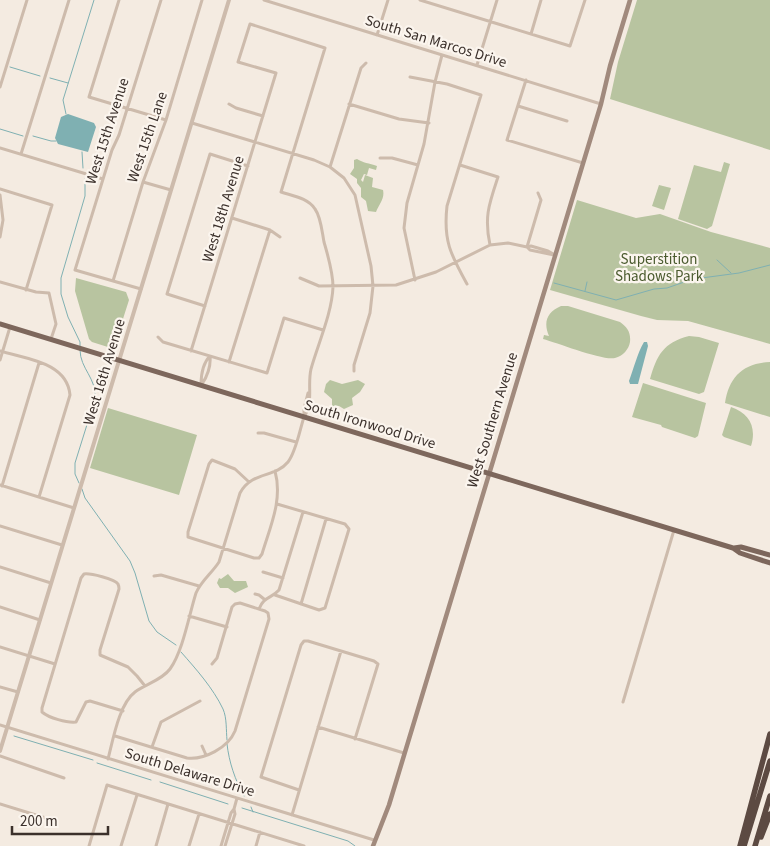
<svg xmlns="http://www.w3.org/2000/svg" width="770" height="846" viewBox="0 0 770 846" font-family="'Source Sans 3',sans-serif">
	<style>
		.green { fill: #b8c4a0 }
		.water { fill: #7fb0b2 }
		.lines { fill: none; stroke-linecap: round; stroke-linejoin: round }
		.stream { stroke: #7fb0b2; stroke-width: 1 }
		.minor { stroke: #cdbbac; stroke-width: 3 }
		.tertiary { stroke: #cdbbac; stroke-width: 4 }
		.secondary { stroke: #a18a7d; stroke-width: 4.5 }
		.primary { stroke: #7d675c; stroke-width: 5 }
		.motorway { stroke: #5c4a42; stroke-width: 5.5 }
		.labels { text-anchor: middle; stroke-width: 4.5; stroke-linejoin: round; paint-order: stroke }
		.street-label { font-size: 15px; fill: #3b302b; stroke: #fbf5ee }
		.park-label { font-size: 15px; fill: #4a5a2e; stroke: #fbf5ee }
	</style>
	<rect width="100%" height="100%" fill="#f4ebe1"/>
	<!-- green -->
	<path class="green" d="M637,0H770V150L610,99L618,62Z
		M357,159C363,163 369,163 377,166L376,170L369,168L367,175L364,174L361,180L363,182L365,175L373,178L372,187L383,190C385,199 379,204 376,212L368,211L366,201L361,197V188L357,183V179L350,174L354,168V160Z
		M724,162L730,164L712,226L707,229L678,219L694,165L721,172Z
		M659,185L671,188L664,210L652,206Z
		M577,200L636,218L660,214L711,232L770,248V344L688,321L657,320L641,316L550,290Z
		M76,278L126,292L129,300L115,344L111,348L92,342L89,339L75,291Z
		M561,306H568L620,322C627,327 631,332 630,342C629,349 623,356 615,358C603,361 558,343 543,339L544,335L549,336C543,322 547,312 561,306Z
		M689,336L699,337L719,343L704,392L699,394L650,379C657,355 663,343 689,336Z
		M770,362V417L725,403C729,377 743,363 770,362Z
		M330,380L342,384L358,380L365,384L360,392L352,398L353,405L344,409L339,406L332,407V399L324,392L326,384Z
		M643,383L706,403L698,436L695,438L662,427L661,425L632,417Z
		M731,407C749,413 757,427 751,446L724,437L722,435Z
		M108,408L197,435L179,495L90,468Z
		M228,574L234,581H246L248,587L235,593L228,588H220L217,583L219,578L221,579Z"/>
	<!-- water -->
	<path class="water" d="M68,114L94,123L96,127L88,152L58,144L55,138L61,117Z
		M644,342H647L648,346L638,384H630L629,381C634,368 637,354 644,342Z"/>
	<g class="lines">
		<!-- stream -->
		<path class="stream" d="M10,67L40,76
			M50,78L68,83
			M66,114L63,100L94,0
			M0,129L23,136
			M33,136L51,141H56
			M82,152L83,168
			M717,260L731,273
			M694,279L739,273L770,265
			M554,283L616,300L654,289L667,288L690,280
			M585,291L587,282
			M80,346V342L68,317L61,294V278L85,196V179
			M79,483L75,474V463L95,399C97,378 80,369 80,350
			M82,489L85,498L130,561L135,573L149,621L157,632L176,645
			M181,652C196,669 213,688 223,709C227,718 226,730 227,740
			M14,736L93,760
			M227,744C229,762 235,780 244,796
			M97,763L151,780
			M160,782L228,804
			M251,807L253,812
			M242,808L348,841L355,846"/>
		<!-- minor -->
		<path class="minor" d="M119,0L89,97L166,120
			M264,0L601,104
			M420,0L570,46L585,0
			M531,34L541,0
			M377,35L388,0
			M477,65L497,0
			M410,77L447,84L481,95L447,206C443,241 451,255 467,284
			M526,80L507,140L583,163
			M0,87L27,0
			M229,104L236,108L263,116
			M349,104L399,119L429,123
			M518,106L567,121
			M192,123L314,160L330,167L344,178L355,195L371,266L373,286L370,313L354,365V371
			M0,148L103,179
			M21,154L69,0
			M380,158H392L418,165
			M460,165L498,177C489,204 484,217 490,245
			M330,167L361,68L366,63
			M143,182L171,190
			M0,189L52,205L26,290
			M0,195L3,220L0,237
			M232,218L270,230L280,237
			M527,247L541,200L538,193
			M527,247L530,250L554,255
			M300,278L319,286L396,285L436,272L490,245L508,243L527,247L531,246L548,251L555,255
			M415,280L404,228L407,203L424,144L435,82L442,55
			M113,281L143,182L166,120L202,0
			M0,282L36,292L49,293L56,324L51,339
			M141,289L75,270L112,150L119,135L161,0
			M205,306L167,294L210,154L248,166
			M158,337L163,342L267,373L284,318L323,330
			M0,351C26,359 67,362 70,395L39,497
			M0,360L10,327
			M229,362L270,230
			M202,384C207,377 211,366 210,357
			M201,385C201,376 203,363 210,356
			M304,416V409L308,393
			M258,433H264L296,442
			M249,482L235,469L212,460L209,464L188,532V537L254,558H259L262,554C270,527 283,500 275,471
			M0,485L74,508
			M2,486L39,363
			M0,526L62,545
			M0,567L51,583
			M263,572L283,578
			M154,576L161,575L199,586
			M255,594L259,595L264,599
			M275,595L319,610L325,608L349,529L345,524L277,504
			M301,604L326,519
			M0,607L40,620
			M259,609C264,596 271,599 279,590L303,512
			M189,616L227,627
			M0,647L55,664
			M0,687L18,692
			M623,702L674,530
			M123,711L90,701L86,702L76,722C67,723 49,718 42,712V708L81,578L84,574C90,573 115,579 118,584C119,586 119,587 119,589L100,650V655L128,667L137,676L145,686
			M0,725L374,840
			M318,727L404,753
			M115,736L187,758C204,760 228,748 235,731L269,619L268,613L265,611L240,603L235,604L232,607L217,658L212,664
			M202,746L206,755
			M152,747L161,722L200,701
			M0,756L64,778
			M108,759C113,740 119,704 135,692C146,684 162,680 170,669C183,651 189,615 196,593C201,581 212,573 219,562L240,493C252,471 275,478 288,462C296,452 300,429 304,417C314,402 307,386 311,369C318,344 332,313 333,287C333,272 328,256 324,242C322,232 321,217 315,209C308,198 293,196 281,192L325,48L250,24L238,62L276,73L191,351
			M299,790L261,777L301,645L304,641H308L374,661L378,664L355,739
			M0,804L49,819
			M292,815L341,651
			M89,846L107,785L304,846
			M121,846L137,795
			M156,846L168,804
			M189,846L199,814
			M221,846L231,813L234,809L237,798
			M225,846L235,814L234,809
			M256,846L260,832"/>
		<!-- tertiary -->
		<path class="tertiary" d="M0,751L229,0"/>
		<!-- secondary -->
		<path class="secondary" d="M373,846L389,805L601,104L610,66L630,0"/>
		<!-- primary -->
		<path class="primary" d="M0,324L733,548L740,553L770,563
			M734,548L741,547L770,555"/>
		<!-- motorway -->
		<path class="motorway" d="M761,837L770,814
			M740,846L770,734
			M744,846L770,761
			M755,846L770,796"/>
	</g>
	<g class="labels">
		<!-- street labels -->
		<g class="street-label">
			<text transform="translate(436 41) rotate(17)" y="5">South San Marcos Drive</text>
			<text transform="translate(107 131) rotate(-72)" y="5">West 15th Avenue</text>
			<text transform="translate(147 137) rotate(-71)" y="5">West 15th Lane</text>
			<text transform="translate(223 209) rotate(-73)" y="5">West 18th Avenue</text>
			<text transform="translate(104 372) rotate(-73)" y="5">West 16th Avenue</text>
			<text transform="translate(492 420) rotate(-73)" y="5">West Southern Avenue</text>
			<text transform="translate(370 424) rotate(17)" y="5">South Ironwood Drive</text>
			<text transform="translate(190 772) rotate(17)" y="5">South Delaware Drive</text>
		</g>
		<!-- park labels -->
		<g class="park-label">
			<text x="659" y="264">Superstition<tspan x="659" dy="17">Shadows Park</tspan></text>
		</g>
	</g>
	<!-- scale -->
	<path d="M12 826v8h96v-8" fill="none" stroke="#3b302b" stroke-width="2.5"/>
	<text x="20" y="826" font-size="15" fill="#3b302b" stroke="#fbf5ee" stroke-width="4" paint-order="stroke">200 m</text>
</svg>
